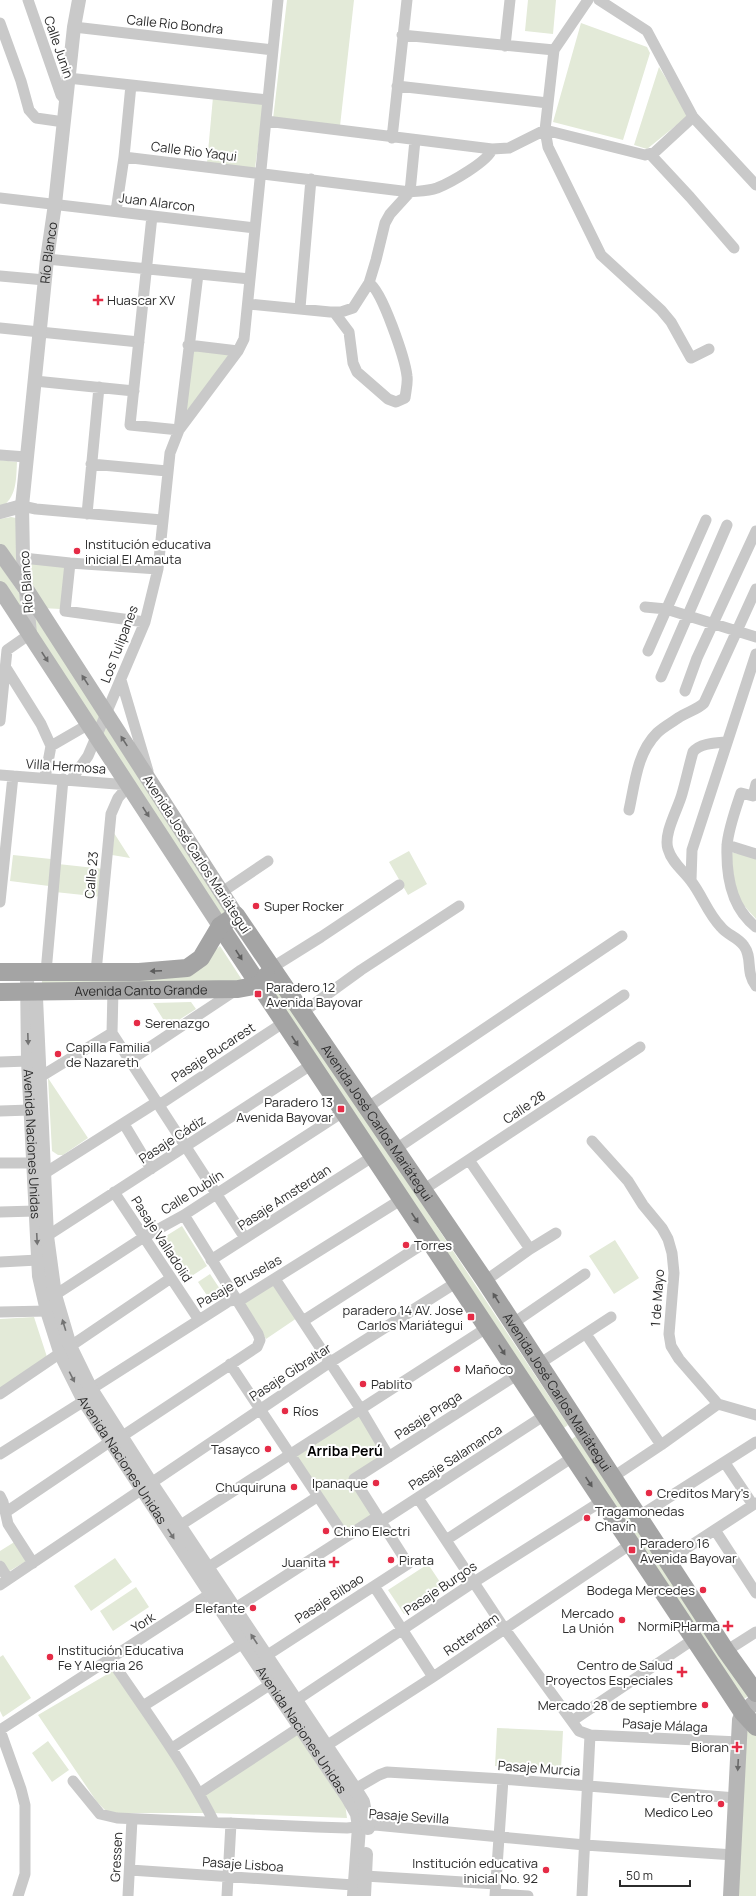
<svg xmlns="http://www.w3.org/2000/svg" width="756" height="1896" viewBox="0 0 756 1896" font-family="Manrope,sans-serif">
	<style>
		.green { fill: #e3ead8 }
		.lines { fill: none; stroke-linecap: round; stroke-linejoin: round }
		.minor { stroke: #c9c9c9; stroke-width: 11 }
		.tertiary { stroke: #c9c9c9; stroke-width: 14 }
		.secondary { stroke: #b6b6b6; stroke-width: 16 }
		.primary { stroke: #a4a4a4; stroke-width: 18 }
		.oneway { fill: #6a6a6a }
		.oneway2 { fill: #5c5c5c }
		.oneway3 { fill: #737373 }
		.poi-dot { fill: #e52b46; stroke: #fff; stroke-width: 1.5 }
		.labels { text-anchor: middle; stroke-width: 4; stroke-linejoin: round; paint-order: stroke }
		.street-label { font-size: 13px; fill: #2c2c2c; stroke: #fff }
		.poi-label { font-size: 13px; fill: #2c2c2c; stroke: #fff; text-anchor: start }
		.neighbourhood-label { font-size: 14px; font-weight: bold; fill: #000; stroke: #fff }
	</style>
	<rect width="100%" height="100%" fill="#fff"/>
	<!-- green -->
	<path class="green" d="M287,0H354L340,126L273,119Z
		M528,0H556L553,34L525,31Z
		M581,23L647,47L650,53L623,140L553,122Z
		M659,67L689,115L647,149L634,145Z
		M213,97L264,102L255,168L207,163Z
		M192,348L232,353L185,419Z
		M0,460L17,462C16,480 17,498 0,508Z
		M11,517L16,518L18,566L0,546V519Z
		M27,559L65,565L61,609L41,608L30,590Z
		M0,565L21,596L22,615L0,581Z
		M33,614L101,717L96,725L31,630Z
		M105,726L226,909L225,913L221,915L101,737Z
		M114,833L130,858L112,855Z
		M409,851L427,884L408,895L389,862Z
		M729,852L756,857V919L738,899Z
		M13,855L51,859L49,886L10,881Z
		M58,864L104,869L102,897L55,892Z
		M220,946L244,983L42,986V978L190,973Z
		M274,980L568,1425L561,1430L264,989Z
		M191,1002L196,1009L168,1027L153,1003Z
		M48,1078L88,1138L63,1155H58L52,1151Z
		M182,1226L207,1266L184,1281L158,1241Z
		M615,1240L639,1278L614,1294L589,1256Z
		M210,1274L224,1295L212,1303L198,1282Z
		M274,1280L297,1318L266,1339L241,1300Z
		M34,1317L48,1360L0,1390V1319Z
		M361,1413L387,1456L352,1479L375,1517L345,1535L292,1457Z
		M576,1436L750,1695L741,1701L568,1442Z
		M16,1541L28,1560L8,1572L0,1560V1551Z
		M115,1558L132,1582L91,1611L74,1586Z
		M428,1564L444,1588L404,1614L388,1590Z
		M136,1587L149,1607L113,1631L100,1611Z
		M3,1655L31,1698L3,1717L0,1711V1657Z
		M116,1669L207,1813H108L97,1802L38,1715Z
		M497,1728L563,1731L561,1769L495,1766Z
		M298,1729L344,1796L347,1818L212,1813L202,1793Z
		M745,1729L756,1734V1896H733Z
		M48,1741L69,1770L52,1782L32,1753Z"/>
	<g class="lines">
		<!-- minor -->
		<path class="minor" d="M28,0L61,95L66,101
			M588,0L554,50L545,130L548,147L601,255L661,310L671,322L691,358L709,349
			M599,0L647,31L693,117L756,185
			M0,23L21,81L29,110L36,118L64,122
			M74,27L273,50
			M402,35L554,50
			M505,46L510,0
			M68,78L268,100
			M397,86L548,103
			M266,121L492,149L509,148L545,130L645,155L655,152L693,117
			M392,138L407,0
			M651,155L690,197L734,248
			M124,157L410,192C419,191 428,191 437,188C450,183 489,161 492,149
			M0,198L255,228
			M116,211L124,157L131,85
			M152,216L130,425L179,430L198,274
			M47,259L250,279
			M0,276L45,280
			M248,304L330,312H341L353,308L369,283L376,260L385,223L390,214L410,192L415,140
			M300,308L311,179
			M334,312L349,332L353,363L357,372L388,399L396,402L405,398C406,390 408,383 407,376C405,359 382,290 369,283
			M0,328L139,342
			M188,345L238,351
			M35,381L134,391
			M0,455L26,457
			M91,464L167,471
			M22,506L36,509L162,520
			M87,514L99,387
			M23,558L70,563L158,569
			M70,563L65,611L145,622
			M645,607L666,609L756,637
			M648,651L706,520
			M6,668L41,724L51,746L45,778
			M661,677L727,525
			M121,680L148,771
			M685,691L697,658L756,531
			M0,721L7,650L30,634
			M727,742C716,743 700,743 693,752C689,766 686,780 682,794C678,809 663,834 668,849C672,863 683,870 691,881C702,895 708,914 721,927C727,935 738,937 744,946C753,958 745,972 756,986
			M51,746L89,724
			M0,775L129,785
			M71,780L88,756L145,622L158,569L170,453L179,430L238,351L244,339L278,0
			M756,784L753,796L741,793C736,808 728,830 727,846C726,876 731,908 756,927
			M629,810C635,783 637,753 657,733C663,727 671,723 678,718C686,712 697,710 704,703L756,589
			M727,845L756,854
			M691,880L692,850L756,654
			M222,892L268,861
			M0,902L13,776
			M273,967L321,937L399,885
			M46,972L63,779
			M96,972L111,814L118,798L129,785
			M303,1012L361,970L459,906
			M112,1033L245,1238
			M112,1033L113,990
			M129,1061L236,990
			M0,1062L28,1061
			M40,1077L112,1033
			M159,1105L283,1023
			M368,1107L622,936
			M0,1111L30,1110
			M124,1124L151,1169
			M592,1141L628,1181L643,1205L662,1228L668,1239L672,1253L674,1273L669,1334L671,1346L679,1359L718,1404L756,1415
			M396,1149L624,995
			M469,1160L530,1249
			M0,1163H34
			M38,1174L45,1173L157,1102
			M423,1190L640,1047
			M114,1192L199,1320
			M0,1212L35,1211
			M47,1236L311,1065
			M211,1260L372,1157
			M0,1262L38,1260
			M275,1279L360,1408L389,1457
			M485,1281L530,1249L556,1233
			M55,1295L144,1237L184,1215L343,1112
			M0,1312L47,1311
			M303,1321L429,1240
			M512,1324L585,1274
			M586,1334L661,1445
			M230,1364L345,1537
			M539,1364L611,1317
			M91,1389L229,1301L242,1299L402,1199
			M0,1394L171,1278
			M121,1437L257,1347L260,1340L258,1334L184,1215
			M0,1454L84,1401
			M725,1463L753,1505
			M613,1477L661,1445L718,1404
			M0,1496L3,1502L8,1524L33,1563
			M418,1498L504,1628L579,1731L590,1735L739,1742
			M6,1512L111,1441
			M638,1517L756,1442
			M380,1522L545,1415
			M179,1526L488,1327
			M715,1530L756,1593
			M446,1540L573,1457
			M667,1561L756,1503
			M0,1566L8,1579
			M207,1568L317,1497
			M0,1585L329,1363L457,1282
			M374,1586L433,1677
			M234,1609L377,1517
			M726,1651L756,1632
			M266,1656L408,1564L354,1479L518,1374
			M111,1660C147,1713 185,1764 214,1822
			M295,1701L474,1582L602,1501
			M143,1706L243,1643
			M572,1721L694,1639
			M0,1730L216,1590
			M0,1730L21,1789L25,1805V1874L18,1896
			M326,1746L433,1677L631,1544
			M172,1748L271,1684
			M73,1781L100,1814L117,1818L316,1827L347,1828L375,1825L585,1845L734,1855
			M200,1793L300,1727
			M348,1793L379,1775L387,1772L503,1779L736,1798
			M130,1870L354,1885
			M365,1876L496,1884
			M496,1894L528,1896
			M128,1896L132,1819
			M227,1896L231,1823
			M495,1896L503,1779
			M582,1896L590,1735"/>
		<!-- tertiary -->
		<g class="tertiary">
			<path d="M0,512L22,506"/>
			<path id="s1" d="M30,634L23,558L22,506L47,259L55,204L74,27L79,0"/>
			<path id="s2" d="M27,972L28,1061L39,1276L47,1311L61,1355L84,1401L243,1643L348,1798L357,1814L359,1827L354,1896"/>
			<path d="M36,998L47,1236L55,1295L70,1346L91,1389L151,1483L355,1789L363,1802L368,1828"/>
			<path d="M364,1896L366,1854"/>
		</g>
		<!-- secondary -->
		<path class="secondary" d="M0,552L26,589L236,915
			M0,589L220,926
			M731,1896L740,1720L743,1713L756,1701"/>
		<!-- primary -->
		<g class="primary">
			<path d="M220,926L722,1681L743,1713L756,1727"/>
			<path id="s3" d="M0,972H139L187,968L201,958L220,926L236,915L485,1281L726,1651L756,1693"/>
			<path id="s4" d="M0,992L238,989L259,985L266,976"/>
		</g>
	</g>
	<!-- one-way arrows -->
	<defs><path id="oneway-solid" d="M-6-.8H1V-3.2L6.5 0L1 3.2V.8H-6Z"/></defs>
	<g class="oneway">
		<use href="#oneway-solid" transform="translate(45 657) rotate(57)"/>
		<use href="#oneway-solid" transform="translate(85 680) rotate(-123)"/>
		<use href="#oneway-solid" transform="translate(124 741) rotate(-123)"/>
		<use href="#oneway-solid" transform="translate(146 812) rotate(57)"/>
		<use href="#oneway-solid" transform="translate(738 1765) rotate(93)"/>
	</g>
	<g class="oneway2">
		<use href="#oneway-solid" transform="translate(239 955) rotate(57)"/>
		<use href="#oneway-solid" transform="translate(156 971) rotate(177)"/>
		<use href="#oneway-solid" transform="translate(295 1041) rotate(57)"/>
		<use href="#oneway-solid" transform="translate(415 1218) rotate(56)"/>
		<use href="#oneway-solid" transform="translate(496 1298) rotate(-122)"/>
		<use href="#oneway-solid" transform="translate(502 1350) rotate(57)"/>
		<use href="#oneway-solid" transform="translate(589 1482) rotate(56)"/>
	</g>
	<g class="oneway3">
		<use href="#oneway-solid" transform="translate(28 1039) rotate(88)"/>
		<use href="#oneway-solid" transform="translate(37 1239) rotate(87)"/>
		<use href="#oneway-solid" transform="translate(64 1325) rotate(-107)"/>
		<use href="#oneway-solid" transform="translate(72 1377) rotate(63)"/>
		<use href="#oneway-solid" transform="translate(171 1534) rotate(57)"/>
		<use href="#oneway-solid" transform="translate(254 1639) rotate(-124)"/>
	</g>
	<!-- markers -->
	<g class="poi-dot">
		<path d="M96 294h4v4h4v4h-4v4h-4v-4h-4v-4h4z"/>
		<circle cx="77" cy="551" r="4"/>
		<circle cx="256" cy="906" r="4"/>
		<rect x="254" y="990" width="8" height="8" rx="2"/>
		<circle cx="137" cy="1023" r="4"/>
		<circle cx="58" cy="1054" r="4"/>
		<rect x="337" y="1105" width="8" height="8" rx="2"/>
		<circle cx="406" cy="1245" r="4"/>
		<rect x="467" y="1313" width="8" height="8" rx="2"/>
		<circle cx="457" cy="1369" r="4"/>
		<circle cx="363" cy="1384" r="4"/>
		<circle cx="285" cy="1411" r="4"/>
		<circle cx="268" cy="1449" r="4"/>
		<circle cx="376" cy="1483" r="4"/>
		<circle cx="294" cy="1487" r="4"/>
		<circle cx="649" cy="1493" r="4"/>
		<circle cx="587" cy="1518" r="4"/>
		<circle cx="326" cy="1531" r="4"/>
		<rect x="628" y="1546" width="8" height="8" rx="2"/>
		<circle cx="391" cy="1560" r="4"/>
		<path d="M332 1556h4v4h4v4h-4v4h-4v-4h-4v-4h4z"/>
		<circle cx="703" cy="1590" r="4"/>
		<circle cx="253" cy="1608" r="4"/>
		<circle cx="622" cy="1620" r="4"/>
		<path d="M726 1620h4v4h4v4h-4v4h-4v-4h-4v-4h4z"/>
		<circle cx="50" cy="1657" r="4"/>
		<path d="M680 1666h4v4h4v4h-4v4h-4v-4h-4v-4h4z"/>
		<circle cx="705" cy="1705" r="4"/>
		<path d="M735 1741h4v4h4v4h-4v4h-4v-4h-4v-4h4z"/>
		<circle cx="721" cy="1804" r="4"/>
		<circle cx="546" cy="1870" r="4"/>
	</g>
	<g class="labels">
		<!-- street labels -->
		<g class="street-label">
			<text transform="translate(175 24) rotate(6)" y="5">Calle Rio Bondra</text>
			<text transform="translate(59 47) rotate(71)" y="5">Calle Junin</text>
			<text transform="translate(194 151) rotate(7)" y="5">Calle Rio Yaqui</text>
			<text transform="translate(157 202) rotate(7)" y="5">Juan Alarcon</text>
			<text dy="5" stroke="none"><textPath href="#s1" startOffset="383">Río Blanco</textPath></text>
			<text transform="translate(26 582) rotate(-94)" y="5">Río Blanco</text>
			<text transform="translate(119 644) rotate(-69)" y="5">Los Tulipanes</text>
			<text transform="translate(66 766) rotate(4)" y="5">Villa Hermosa</text>
			<text transform="translate(197 854) rotate(57)" y="5">Avenida José Carlos Mariátegui</text>
			<text transform="translate(91 875) rotate(-85)" y="5">Calle 23</text>
			<text dy="5" stroke="none"><textPath href="#s4" startOffset="141">Avenida Canto Grande</textPath></text>
			<text transform="translate(213 1052) rotate(-33)" y="5">Pasaje Bucarest</text>
			<text transform="translate(524 1107) rotate(-34)" y="5">Calle 28</text>
			<text dy="5" stroke="none"><textPath href="#s3" startOffset="512">Avenida José Carlos Mariátegui</textPath></text>
			<text transform="translate(172 1139) rotate(-33)" y="5">Pasaje Cádiz</text>
			<text dy="5" stroke="none"><textPath href="#s2" startOffset="172">Avenida Naciones Unidas</textPath></text>
			<text transform="translate(192 1192) rotate(-32)" y="5">Calle Dublín</text>
			<text transform="translate(284 1197) rotate(-33)" y="5">Pasaje Amsterdan</text>
			<text transform="translate(162 1239) rotate(57)" y="5">Pasaje Valladolid</text>
			<text transform="translate(239 1281) rotate(-29)" y="5">Pasaje Bruselas</text>
			<text transform="translate(657 1298) rotate(-86)" y="5">1 de Mayo</text>
			<text transform="translate(290 1372) rotate(-33)" y="5">Pasaje Gibraltar</text>
			<text dy="5" stroke="none"><textPath href="#s3" startOffset="836">Avenida José Carlos Mariátegui</textPath></text>
			<text transform="translate(428 1415) rotate(-33)" y="5">Pasaje Praga</text>
			<text transform="translate(455 1457) rotate(-33)" y="5">Pasaje Salamanca</text>
			<text dy="5" stroke="none"><textPath href="#s2" startOffset="508">Avenida Naciones Unidas</textPath></text>
			<text transform="translate(440 1588) rotate(-34)" y="5">Pasaje Burgos</text>
			<text transform="translate(329 1598) rotate(-33)" y="5">Pasaje Bilbao</text>
			<text transform="translate(143 1622) rotate(-33)" y="5">York</text>
			<text transform="translate(471 1634) rotate(-35)" y="5">Rotterdam</text>
			<text transform="translate(665 1725) rotate(3)" y="5">Pasaje Málaga</text>
			<text dy="5" stroke="none"><textPath href="#s2" startOffset="832">Avenida Naciones Unidas</textPath></text>
			<text transform="translate(539 1768) rotate(4)" y="5">Pasaje Murcia</text>
			<text transform="translate(409 1816) rotate(4)" y="5">Pasaje Sevilla</text>
			<text transform="translate(116 1857) rotate(-87)" y="5">Gressen</text>
			<text transform="translate(243 1864) rotate(4)" y="5">Pasaje Lisboa</text>
		</g>
		<!-- poi labels -->
		<g class="poi-label">
			<text x="107" y="305">Huascar XV</text>
			<text x="85" y="549">Institución educativa<tspan x="85" dy="15">inicial El Amauta</tspan></text>
			<text x="264" y="911">Super Rocker</text>
			<text x="266" y="992">Paradero 12<tspan x="266" dy="15">Avenida Bayovar</tspan></text>
			<text x="145" y="1028">Serenazgo</text>
			<text x="66" y="1052">Capilla Familia<tspan x="66" dy="15">de Nazareth</tspan></text>
			<text x="333" y="1107" text-anchor="end">Paradero 13<tspan x="333" dy="15">Avenida Bayovar</tspan></text>
			<text x="414" y="1250">Torres</text>
			<text x="463" y="1315" text-anchor="end">paradero 14 AV. Jose<tspan x="463" dy="15">Carlos Mariátegui</tspan></text>
			<text x="465" y="1374">Mañoco</text>
			<text x="371" y="1389">Pablito</text>
			<text x="293" y="1416">Ríos</text>
			<text x="260" y="1454" text-anchor="end">Tasayco</text>
			<text x="368" y="1488" text-anchor="end">Ipanaque</text>
			<text x="286" y="1492" text-anchor="end">Chuquiruna</text>
			<text x="657" y="1498">Creditos Mary's</text>
			<text x="595" y="1516">Tragamonedas<tspan x="595" dy="15">Chavín</tspan></text>
			<text x="334" y="1536">Chino Electri</text>
			<text x="640" y="1548">Paradero 16<tspan x="640" dy="15">Avenida Bayovar</tspan></text>
			<text x="399" y="1565">Pirata</text>
			<text x="326" y="1567" text-anchor="end">Juanita</text>
			<text x="695" y="1595" text-anchor="end">Bodega Mercedes</text>
			<text x="245" y="1613" text-anchor="end">Elefante</text>
			<text x="614" y="1618" text-anchor="end">Mercado<tspan x="614" dy="15">La Unión</tspan></text>
			<text x="720" y="1631" text-anchor="end">NormiPHarma</text>
			<text x="58" y="1655">Institución Educativa<tspan x="58" dy="15">Fe Y Alegria 26</tspan></text>
			<text x="673" y="1670" text-anchor="end">Centro de Salud<tspan x="673" dy="15">Proyectos Especiales</tspan></text>
			<text x="697" y="1710" text-anchor="end">Mercado 28 de septiembre</text>
			<text x="729" y="1752" text-anchor="end">Bioran</text>
			<text x="713" y="1802" text-anchor="end">Centro<tspan x="713" dy="15">Medico Leo</tspan></text>
			<text x="538" y="1868" text-anchor="end">Institución educativa<tspan x="538" dy="15">inicial No. 92</tspan></text>
		</g>
		<!-- neighbourhood labels -->
		<g class="neighbourhood-label">
			<text x="345" y="1456">Arriba Perú</text>
		</g>
	</g>
	<!-- scale -->
	<path d="M620 1880v6h70v-6" fill="none" stroke="#2c2c2c" stroke-width="2"/>
	<text x="626" y="1880" font-size="12" fill="#2c2c2c" stroke="#ffffff" stroke-width="3" paint-order="stroke">50 m</text>
</svg>
